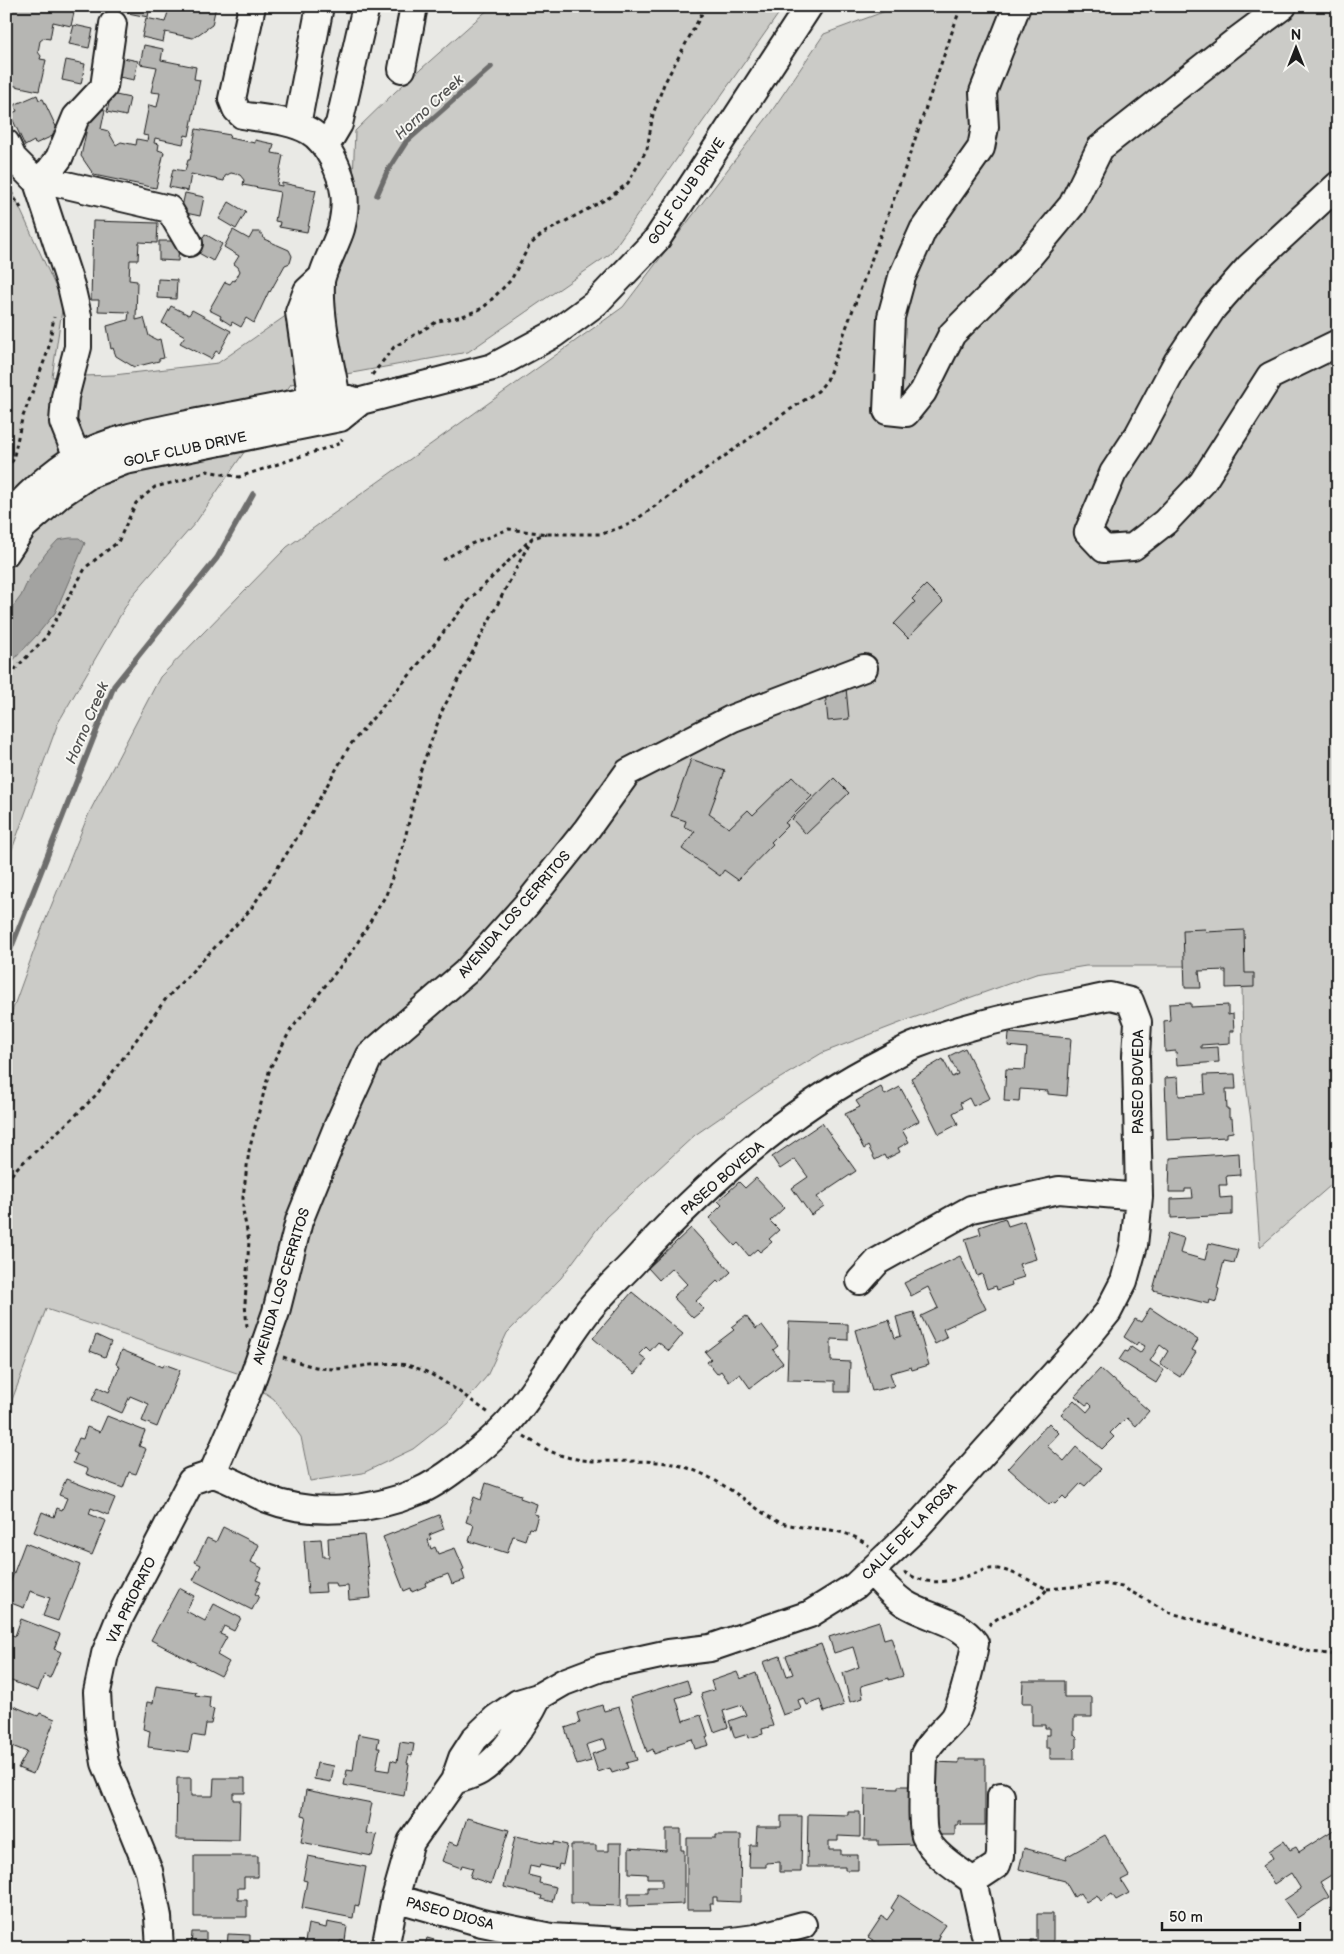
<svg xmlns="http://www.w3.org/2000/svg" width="1344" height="1954" viewBox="0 0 1344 1954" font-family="'Balsamiq Sans',sans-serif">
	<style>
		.green { fill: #cbcbc7; stroke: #747472 }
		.water { fill: #a3a3a1; stroke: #6d6d6c }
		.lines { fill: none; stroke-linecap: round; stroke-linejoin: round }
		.stream { stroke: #6d6d6c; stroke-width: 5.5 }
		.building { fill: #b6b6b3; stroke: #1c1c1c }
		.minor-casing { stroke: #1c1c1c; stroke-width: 30 }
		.path { stroke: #1c1c1c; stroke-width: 3; stroke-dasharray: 4 4; stroke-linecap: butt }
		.minor { stroke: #f6f6f2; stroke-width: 26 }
		.labels { text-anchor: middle; stroke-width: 4; stroke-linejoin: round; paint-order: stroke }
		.street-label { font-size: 14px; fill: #1c1c1c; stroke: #f6f6f2 }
		.water-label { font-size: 15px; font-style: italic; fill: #525251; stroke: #f6f6f2 }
	</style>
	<rect width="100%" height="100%" fill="#e9e9e5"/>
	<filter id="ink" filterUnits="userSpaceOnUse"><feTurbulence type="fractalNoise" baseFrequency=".02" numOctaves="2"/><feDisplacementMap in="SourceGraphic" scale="10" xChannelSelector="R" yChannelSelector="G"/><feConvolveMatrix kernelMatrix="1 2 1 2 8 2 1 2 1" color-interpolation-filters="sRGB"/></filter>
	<g filter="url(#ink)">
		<!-- green -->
		<path class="green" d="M492,6H784L610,254L468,352L291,384L196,522L131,597L58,723L6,866V178L63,303L52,377L114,375L218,363L333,283L351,227L355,131L395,92Z
			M899,6H1338V1179L1260,1247L1251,1120L1243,1061L1242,983L1214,966H1086L1036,974L913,1018L822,1053L762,1089L695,1135L606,1217L561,1278L507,1333L487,1376L451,1419L413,1449L363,1473L310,1481L301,1437L274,1399L237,1373L46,1309L6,1416V1028L41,931L89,813L160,677L287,547L623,307L769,115L824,34Z"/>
		<!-- water -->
		<path class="water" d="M70,538H79L85,543L55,613L37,635L6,668V616L21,596L30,576L46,553L58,540Z"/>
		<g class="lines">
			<!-- stream -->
			<path class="stream" d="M377,195L387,172L406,142L491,67
				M6,961L114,686L217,558L253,494"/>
		</g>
		<!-- building -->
		<path class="building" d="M10,6L75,8L71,26L53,22L50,39L44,38L40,41L38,52L41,56L40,59L46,60L39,91L6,84L8,28H6V22L8,15L13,12Z
			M130,6H150L148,17L128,13Z
			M177,6H216L212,25L193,38L165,32L163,42L142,37L146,18L165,22L168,12Z
			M74,25L93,29L89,48L69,44Z
			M144,45L163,49L161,60L196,67L194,79L200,80L189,136L185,135L183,144L155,138L154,143L159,144L158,150L164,152L156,188L94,175L81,156L87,128L82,127L86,106L105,110L101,129L108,131L116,145L121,142L136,145L137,139L147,141L148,136L143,135L149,105L157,107L160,93L151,92L157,67L140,64Z
			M119,57L138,61L134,80L114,76Z
			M66,60L85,64L81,84L62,80Z
			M111,94L130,98L126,116L107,112Z
			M37,95L39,100L43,99L59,133L35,144L34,141L25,146L10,114L17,111L14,105Z
			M196,129L230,135L229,138L255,143V140L274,144L272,153L283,155L277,185L282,186V183L316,190L307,232L279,227L280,222L275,221L280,192L243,185L244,180L240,175L231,173L225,176L224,181L191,174L188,191L169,187L173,169L185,171L188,160H190Z
			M185,193L204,197L200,216L181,212Z
			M229,202L246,212L236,229L219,219Z
			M93,221L158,223L157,243L139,242L138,260H130L129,280L137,281L136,320L144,318L149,336L157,340L160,339L164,358L159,359V361L134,367L116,356L113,348L111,349L107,326L128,320L129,312L98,311L99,300H91Z
			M233,230L249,239L253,232H259L263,235L264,239L289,250L292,256L290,263L285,265L270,292L269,291L254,323L246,318L241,327L232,322L231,325L220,318L221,316L209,310L225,282L230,284L233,280L235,281L240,271L238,267L234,264L239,256L224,247Z
			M205,234L222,244L213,261L195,251Z
			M159,241H179L178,261L159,260Z
			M158,279L177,280L176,299L157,298Z
			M171,306L189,315L192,310L231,331L219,353L216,351L211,359L180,343L185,336L162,323Z
			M926,585L943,602L908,638L894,624L915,602L912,599Z
			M846,688L849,719L828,721L825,691Z
			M691,759L725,771L709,814L729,828L748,810L753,815L792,777L812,796L785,823L788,825L771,842L773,844L738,880L724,870L720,876L682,849L695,831L684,827L686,821L671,816Z
			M834,778L849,793L806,834L792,819Z
			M1205,929L1206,932L1244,930L1245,973H1254V987L1226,988V970L1199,971L1201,988H1185L1183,930Z
			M1191,1003V1007L1228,1005V1015L1233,1014L1234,1031H1230V1043L1201,1045V1048L1218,1047L1219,1062L1177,1065L1176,1051L1165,1052L1164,1021L1170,1020L1169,1004Z
			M1009,1033L1071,1038L1067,1096L1048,1094V1091L1020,1089L1019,1102L1004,1101L1006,1069L1025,1070L1027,1048L1008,1046Z
			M965,1048L990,1098L973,1106L969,1098L960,1103L962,1108L953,1113L958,1124L939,1134L911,1078L943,1059L952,1077L958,1074L949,1056Z
			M1235,1074L1236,1089H1226L1227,1109H1229V1118H1232L1233,1132L1227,1133V1137L1167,1140L1165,1078L1178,1077L1179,1096L1196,1095L1205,1094L1204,1075Z
			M881,1087L885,1095L900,1087L919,1121L902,1130L909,1142L898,1148L900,1152L886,1159L884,1155L875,1160L868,1146L864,1149L845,1114L860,1107L856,1101Z
			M822,1123L856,1171L817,1197L824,1206L811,1215L792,1188L808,1177L795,1159L780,1169L772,1157Z
			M1239,1153L1240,1175L1226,1176L1227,1185H1219L1220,1198L1232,1197V1215L1171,1218V1199L1193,1198L1192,1189H1185V1192H1169L1170,1158Z
			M756,1178L784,1208L770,1221L779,1230L769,1239L772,1242L760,1252L757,1249L749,1256L738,1243L735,1246L709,1218L722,1205L718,1201L739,1182L745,1188Z
			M1005,1218L1008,1226L1024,1221L1036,1259L1019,1264L1024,1277L1011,1281L1012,1285L997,1290L996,1286L987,1289L982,1274L977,1276L965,1239L981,1234L979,1227Z
			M691,1228L731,1272L719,1283L717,1281L696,1301L704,1309L693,1318L673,1297L687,1284L672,1268L659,1280L648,1268Z
			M1168,1233L1184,1238L1180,1253L1205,1260L1209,1243L1238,1250L1234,1263L1224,1261L1217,1288L1219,1289L1216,1302L1210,1300L1209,1304L1153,1290Z
			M960,1256L986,1309L943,1329L947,1338L935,1344L921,1316L938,1308L928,1287L911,1296L904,1283Z
			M632,1292L683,1334L669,1351L658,1342L650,1351L646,1347L639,1354L647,1360L635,1374L593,1338Z
			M1150,1308L1198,1340L1192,1350L1196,1352L1180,1377L1160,1364L1168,1351L1160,1345L1150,1361L1164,1370L1156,1383L1119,1360L1125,1351L1128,1352L1131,1347L1140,1353L1145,1346L1138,1342L1136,1345L1124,1337L1135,1319L1141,1322Z
			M914,1312L929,1365L912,1370L911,1367L890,1373L894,1386L872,1391L855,1330L889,1320L895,1338L901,1336L896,1317Z
			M746,1316L756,1329L762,1325L778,1346L773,1350L783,1363L750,1388L740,1374L729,1382L721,1371L717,1374L707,1362L711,1359L705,1352L734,1330L731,1327Z
			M789,1322L848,1324V1340L831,1339V1361L850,1362L849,1392H835V1381L787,1380Z
			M96,1335L111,1342L105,1357L90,1351Z
			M122,1350L163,1367L164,1364L180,1370L157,1427L142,1421L149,1404L130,1396L122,1413L92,1400L98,1387L109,1392L120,1366L116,1364Z
			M1100,1369L1112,1380L1113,1379L1149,1411L1136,1426L1127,1418L1120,1425L1119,1424L1110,1433L1114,1437L1102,1449L1061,1414L1074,1400L1087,1412L1092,1406L1089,1403L1086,1405L1075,1396Z
			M107,1416L145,1431L139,1446L146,1449L136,1474L129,1472L123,1488L86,1474L88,1469L73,1463L77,1454L73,1452L79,1438L83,1439L87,1427L100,1432Z
			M1049,1423L1059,1433L1047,1446L1064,1461L1076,1447L1101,1469L1085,1486L1081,1483L1066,1499L1063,1496L1055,1504L1052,1502L1049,1505L1008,1468Z
			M66,1479L115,1498L108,1515L91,1508L89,1514L106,1521L92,1555L34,1532L42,1512L54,1517L57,1508L62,1510L67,1498L59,1495Z
			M486,1483L521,1495L520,1498L537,1504L534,1514L538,1515L534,1529L529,1528L525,1540L513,1536L507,1553L469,1541L474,1525L466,1522L474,1497L481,1500Z
			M439,1515L444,1529L429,1535L431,1539L428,1540L431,1549L435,1547L438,1554L455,1548L464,1569L462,1570L465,1580L452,1584L448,1574L425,1583L426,1586L412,1592L411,1588L404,1591L383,1537Z
			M223,1527L259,1545L251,1562L262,1568L256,1580L261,1582L255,1594L259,1596L252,1610L193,1580L201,1565L195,1562L207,1538L216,1542Z
			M364,1535L371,1598L349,1600L348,1586L337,1587L336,1583H325L326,1592L308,1593L304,1540L321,1539L323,1557H329L328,1538Z
			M25,1543L80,1565L58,1621L43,1616L50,1598L30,1591L24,1608L6,1601V1585L9,1586Z
			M179,1588L194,1596L186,1611L205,1621L214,1604L241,1618L234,1631L224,1626L220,1634L227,1637L217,1655L229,1662L221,1676L151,1640Z
			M21,1619L60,1634L54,1649L61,1652L50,1678L44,1675L38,1691L6,1679V1633L15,1636Z
			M879,1621L884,1639L891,1637L903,1676L889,1680V1678L861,1686L863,1698L850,1702L843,1673L859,1667L853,1647L834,1653L829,1637Z
			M821,1644L844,1705L824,1712L820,1700L807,1705L804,1698L798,1700L801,1709L783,1715L763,1662L780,1656L787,1676L793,1674L786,1656Z
			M737,1672L740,1679L756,1673L773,1726L762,1729L763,1734L749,1738L748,1734L735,1738L729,1721L746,1715L742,1705L723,1711L728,1727L714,1732L701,1694L714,1690L711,1681Z
			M687,1680L691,1693L676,1698L683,1721L701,1715L708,1736L706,1737L709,1745L695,1749L692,1739L667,1747L668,1749L654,1754L653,1749L647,1752L630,1698Z
			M1023,1681H1064V1697H1092V1717H1074V1735L1077,1738V1747L1074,1750V1759H1050V1748H1046V1735H1050V1728H1045V1725H1032V1703H1022Z
			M156,1686L196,1692L195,1695L210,1697L209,1708L214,1709L211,1724H206L204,1737L192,1735L189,1752L148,1747L150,1731L143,1729L147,1702L153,1703Z
			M6,1703L38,1716L40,1713L55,1719L33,1774L18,1768L27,1752L12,1746V1748L6,1746Z
			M602,1705L604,1711L619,1707L637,1760L626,1763L628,1768L612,1773L610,1768L598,1772L592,1754L607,1749L604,1739L586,1745L591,1761L577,1765L565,1728L580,1723L577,1713Z
			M358,1734L379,1738L377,1748H380L376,1769L389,1771L391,1760L397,1762L400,1742L414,1744L412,1756L409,1755L407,1763L409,1764L404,1796L344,1785L347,1770L353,1771Z
			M959,1759H985V1825H961V1821H958V1825H955V1835H936L932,1762L959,1763Z
			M317,1763L334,1766L331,1782L314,1779Z
			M177,1778H191V1796H213L214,1778H245V1793H233V1800H240L239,1840L176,1839Z
			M898,1786H917L918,1844L878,1845V1840H864L865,1788L898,1789Z
			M306,1790L372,1803L366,1833L377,1835L372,1856L301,1842L306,1816L302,1815Z
			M848,1812H860V1837L838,1836V1841H829V1850H841V1855H858V1870H845V1867H807L808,1814L848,1815Z
			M781,1816H802L801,1872H780V1862L766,1863V1867H749L750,1845H756L757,1827H781Z
			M467,1818L509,1830L491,1884L470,1877L473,1868L462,1865L461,1868L442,1861L449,1842L458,1845Z
			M1338,1827V1875L1336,1872L1320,1882L1329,1897L1297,1918L1284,1900L1301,1889L1291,1873L1274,1884L1262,1866L1273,1858L1269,1851L1284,1841L1290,1850L1296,1847L1299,1852Z
			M666,1829H681V1850H684V1904L628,1906V1893H648V1887H662V1878H647V1874L629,1873V1848L666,1851Z
			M716,1835H741L740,1902L717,1901V1897H713V1904H710L711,1910H687V1838H716Z
			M1105,1835L1129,1876L1121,1880L1129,1893L1116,1900L1112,1894L1101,1901L1097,1895L1086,1902L1080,1893L1074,1897L1065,1881L1019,1869L1024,1848L1067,1860L1066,1857Z
			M515,1836L554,1844V1842L567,1845L563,1865L559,1864L558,1869L540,1865L539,1868L530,1866L528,1875L540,1878L539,1883L556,1887L552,1902L541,1899L542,1896L504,1887Z
			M609,1843H622L621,1906L588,1905V1903H571V1845H596V1851H609Z
			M194,1856H258V1877H244V1888H238V1900H247V1917H194Z
			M308,1856L366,1867L359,1906L355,1905L353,1918L302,1908L307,1881L303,1880Z
			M899,1895L945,1925L938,1935L940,1936L935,1948H885L868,1937L882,1916L887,1920L894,1910L891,1908Z
			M1037,1914H1053V1943H1065V1948H1031V1940H1037Z
			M327,1922L347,1926L345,1941H340L339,1948H304L308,1924L326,1928Z
			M192,1932H206V1948H191Z
			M228,1934L250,1935V1948H227Z
			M427,1938L463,1948H424Z"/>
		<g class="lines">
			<defs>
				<path id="minor" d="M252,6L232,99L236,109L242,115C263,119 290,120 309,131C320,137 327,148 333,159C345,184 348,202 341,229C337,243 322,270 321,282C319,327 334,372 340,418
					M1017,6L983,92L985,127L981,148L923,230L902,277L891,317L887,411L906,413L923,392L952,334L1027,259L1072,205L1100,148L1236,41L1283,6
					M402,69L414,6
					M297,125L320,6
					M6,143L13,158L37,182L71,286L78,316V347L65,397L63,422L77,457L87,472
					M326,146L339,124L366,6
					M37,182L50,170L59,158L76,117L104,87L113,24
					M37,182L58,183L169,209L189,243
					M1338,185L1249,267L1213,308L1177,362L1138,435L1113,473L1088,532L1104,549L1133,547L1165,522L1202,483L1270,376L1338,343
					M314,416L299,312L307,291L321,278
					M6,520C23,498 53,471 77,457C112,438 155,431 193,423C233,415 273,408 312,400L337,396L353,400
					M6,553L23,527L61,494L89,475L125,461L340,418L361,401L493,367L554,334L596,303L657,239L809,6
					M860,1281L878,1261L971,1209L1059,1190L1139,1197
					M212,1474C232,1479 248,1491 267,1499C313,1517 372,1511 417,1492C432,1486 446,1476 459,1466C477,1453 493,1439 508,1423C539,1388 560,1347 588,1311C601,1294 618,1279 633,1263C704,1185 789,1109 884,1061C895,1055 906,1048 918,1044C979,1020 1046,1010 1110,996L1130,1001L1138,1022L1136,1056L1139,1197L1137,1217L1134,1245L1124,1281L1108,1312L1086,1339L915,1529L855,1586L810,1614L710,1648L669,1653L601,1668L564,1682L538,1697L518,1703L496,1718L475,1738L462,1758L454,1781L411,1842L395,1898L385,1948
					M212,1474L250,1386L276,1312L299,1221L338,1125L370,1055L466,972L528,903L587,829L628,772L733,718L864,668
					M871,1571C881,1582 892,1595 904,1603C927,1618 959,1620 975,1643C973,1658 961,1707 954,1718C944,1731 931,1739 924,1754C924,1770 920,1823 925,1836C933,1855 957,1869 973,1881
					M454,1781C462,1778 472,1776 480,1771C503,1756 526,1722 538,1697
					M973,1881L997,1865L1000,1856L1001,1796
					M973,1881L988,1948
					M395,1898L482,1923L551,1937L635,1942H725L755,1938L803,1925
					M160,1948L158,1917L149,1871L105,1763L99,1728L97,1692L105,1654L120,1617L191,1481L212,1474"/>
			</defs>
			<!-- minor casing -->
			<use href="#minor" class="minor-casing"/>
			<!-- path -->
			<path class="path" d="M6,185L21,208
				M372,375L394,347L438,321L463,316L483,308L511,280L529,246L542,234L610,197L628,183L647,149L653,114L664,84L706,6
				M6,469L13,460L22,419L48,351L54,317
				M443,560L471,544L509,529L547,534H602L630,524L782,415L818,391L827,380L903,174L961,6
				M6,684L16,668L46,637L86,567L118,542L136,503L155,487L183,480L207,471L239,477L341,443L342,439
				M6,1181L18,1167L73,1118L97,1094L165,1000L251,909L300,833L350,745L413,671L469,600L532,538L547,534
				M247,1327L245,1304L249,1241L243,1211V1197L249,1151L270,1068L290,1031L353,950L386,895L404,843L420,772L442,711L532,538
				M283,1357C300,1363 317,1369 335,1369C356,1368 378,1362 400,1364C430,1367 464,1396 489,1413
				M524,1436C535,1443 547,1451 560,1455C599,1468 641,1455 681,1466C703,1472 722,1484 741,1497C755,1506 767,1518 782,1523C813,1532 841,1524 869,1546
				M904,1572C926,1586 946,1583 970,1575C976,1573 982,1570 989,1569C1004,1566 1033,1582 1047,1589C1033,1609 1005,1609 988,1626
				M1047,1589L1105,1584L1122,1587L1171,1613L1311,1652L1338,1655"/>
			<!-- minor -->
			<use href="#minor" class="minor"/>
		</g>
	</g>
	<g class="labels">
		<!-- street labels -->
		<g class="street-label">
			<text transform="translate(686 191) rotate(-56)" y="5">GOLF CLUB DRIVE</text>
			<text transform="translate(185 449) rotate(-12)" y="5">GOLF CLUB DRIVE</text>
			<text transform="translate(514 914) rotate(-49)" y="5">AVENIDA LOS CERRITOS</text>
			<text transform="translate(1138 1082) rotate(-90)" y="5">PASEO BOVEDA</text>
			<text transform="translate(722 1178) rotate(-41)" y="5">PASEO BOVEDA</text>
			<text transform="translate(281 1286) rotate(-73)" y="5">AVENIDA LOS CERRITOS</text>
			<text transform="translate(909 1531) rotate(-46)" y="5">CALLE DE LA ROSA</text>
			<text transform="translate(131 1600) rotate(-64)" y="5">VIA PRIORATO</text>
			<text transform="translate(450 1913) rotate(15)" y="5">PASEO DIOSA</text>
		</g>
		<!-- water labels -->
		<g class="water-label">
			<text transform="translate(429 107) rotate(-43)" y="5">Horno Creek</text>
			<text transform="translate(87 723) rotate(-67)" y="5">Horno Creek</text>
		</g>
	</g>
	<!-- margin -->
	<rect width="1344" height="1954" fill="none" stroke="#f6f6f2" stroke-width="25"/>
	<rect x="12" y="12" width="1319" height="1929" fill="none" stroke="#1c1c1c" stroke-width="2" filter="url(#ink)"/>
	<!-- north arrow -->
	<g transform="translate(1296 48)" stroke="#f6f6f2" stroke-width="4" paint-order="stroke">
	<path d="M0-4L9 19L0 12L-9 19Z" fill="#1c1c1c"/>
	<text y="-8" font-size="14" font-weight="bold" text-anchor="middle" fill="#1c1c1c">N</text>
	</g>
	<!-- scale -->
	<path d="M1162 1922v8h138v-8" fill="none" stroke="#1c1c1c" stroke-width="2.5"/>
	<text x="1169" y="1922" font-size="15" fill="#1c1c1c" stroke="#f6f6f2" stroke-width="4" paint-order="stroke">50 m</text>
</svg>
